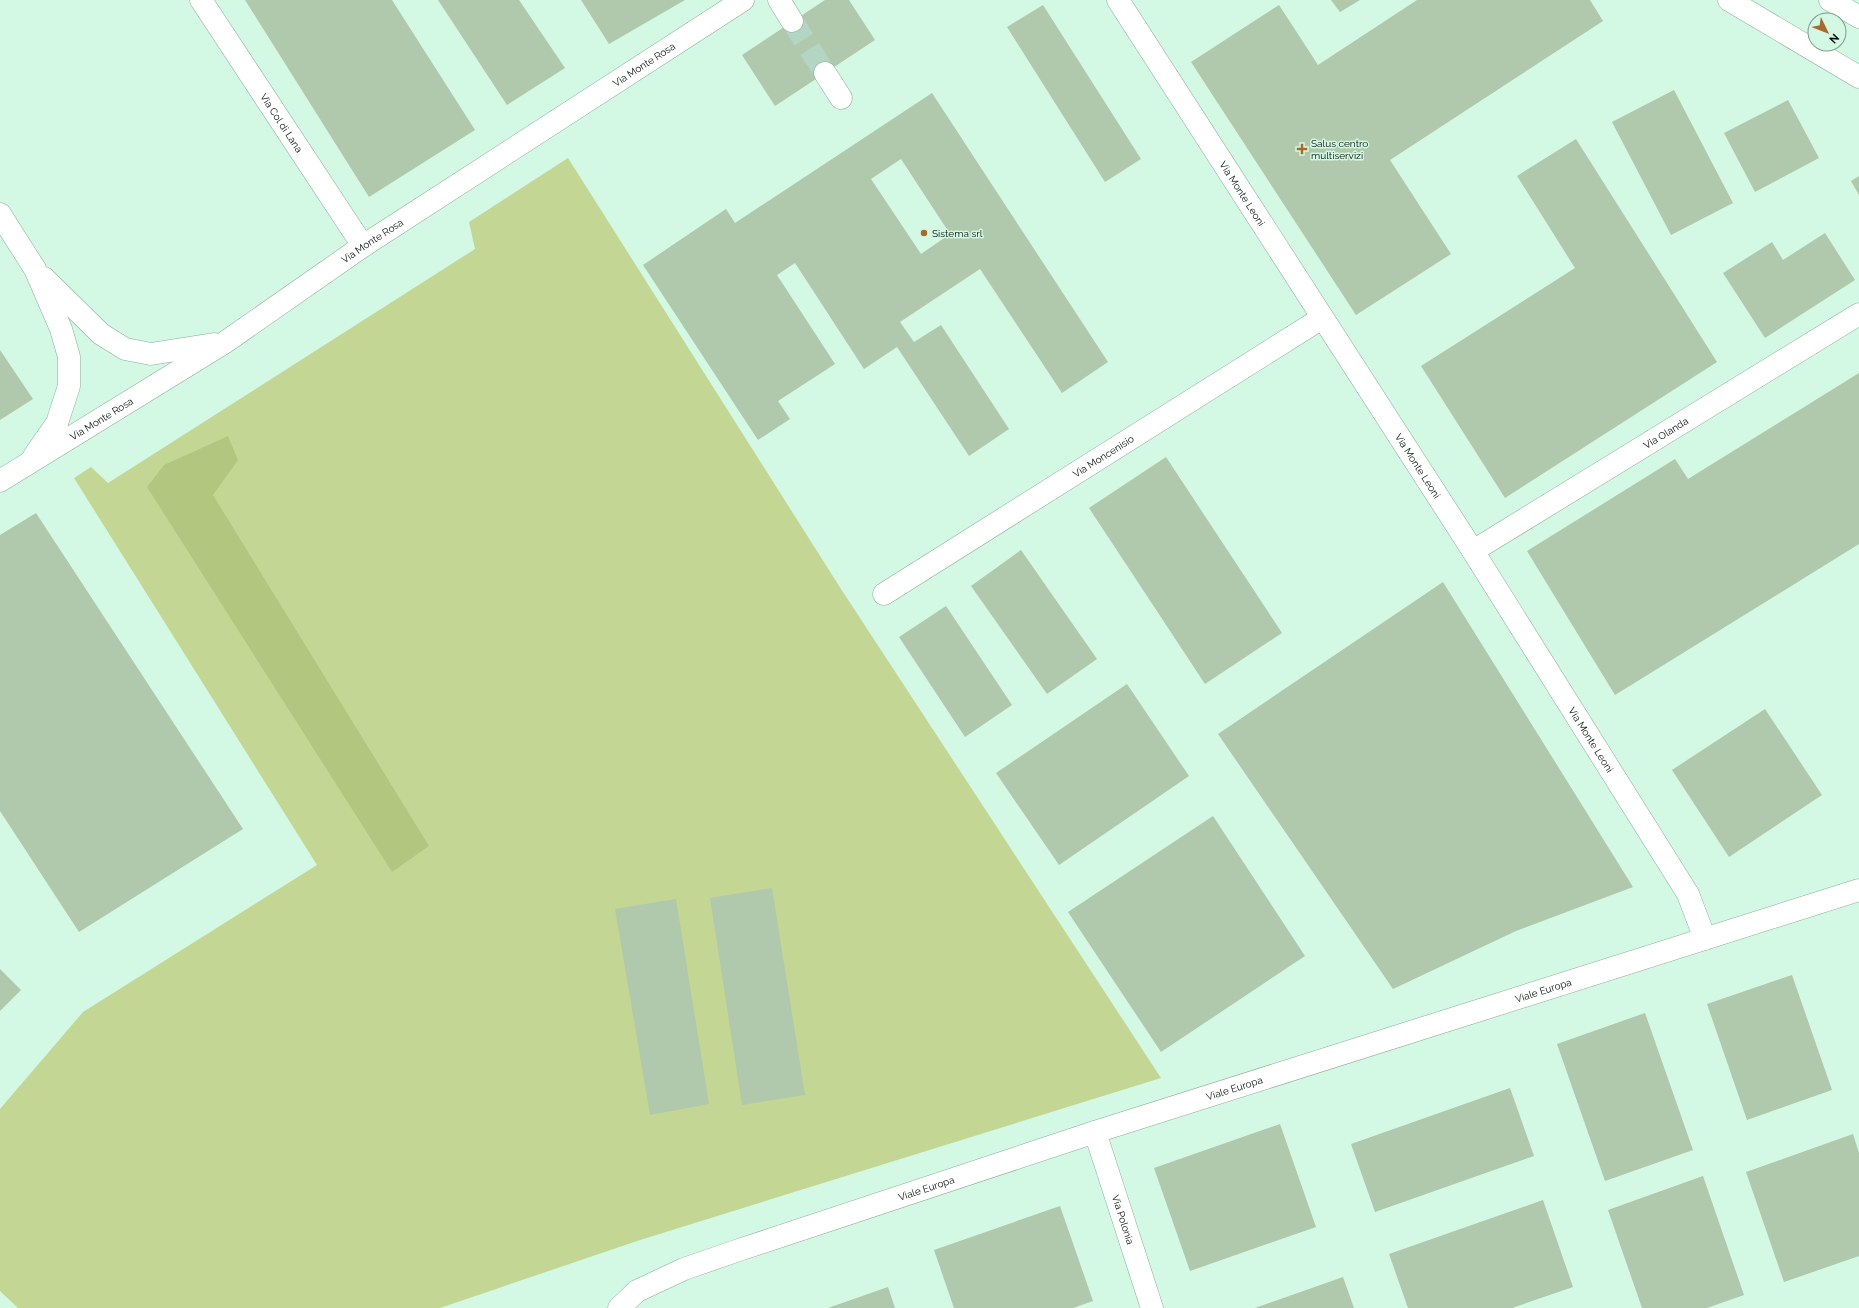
<svg xmlns="http://www.w3.org/2000/svg" width="1859" height="1308" viewBox="0 0 1859 1308" font-family="Raleway,sans-serif">
	<style>
		.green { fill: #c4d694 }
		.forest { fill: #b3c680 }
		.building { fill: #b0c8ac; fill-rule: evenodd }
		.lines { fill: none; stroke-linecap: round; stroke-linejoin: round }
		.minor-tunnel { stroke: #b4d5c2; stroke-width: 22; stroke-dasharray: 22 11; stroke-linecap: butt }
		.minor-casing { stroke: #8aad99; stroke-width: 23 }
		.major-casing { stroke: #8aad99; stroke-width: 23 }
		.minor { stroke: #fff; stroke-width: 22 }
		.major { stroke: #fff; stroke-width: 22 }
		.poi-dot { fill: #a7692e; stroke: #d3f8e3; stroke-width: 1.5 }
		.labels { text-anchor: middle; stroke-width: 3; stroke-linejoin: round; paint-order: stroke }
		.street-label { font-size: 10px; fill: #040f09; stroke: #d3f8e3 }
		.poi-label { font-size: 10px; fill: #040f09; stroke: #d3f8e3; text-anchor: start }
	</style>
	<rect width="100%" height="100%" fill="#d3f8e3"/>
	<!-- green -->
	<path class="green" d="M568,158L841,589L1161,1078L637,1241L440,1308H18L0,1291V1109L83,1012L317,865L74,478L91,467L108,483L475,249L469,222Z"/>
	<!-- forest -->
	<path class="forest" d="M228,436L238,460L213,495L429,846L392,872L147,487L164,465Z"/>
	<!-- building -->
	<path class="building" d="M245,0H392L475,130L369,197Z
		M438,0H519L565,68L507,105Z
		M581,0H685L609,44Z
		M825,0H849L875,40L775,106L742,55Z
		M1331,0H1360L1340,12Z
		M1417,0H1590L1603,21L1390,160L1451,254L1356,315L1191,62L1279,5L1318,65Z
		M1043,5L1141,159L1105,182L1007,27Z
		M1674,90L1733,203L1671,235L1612,122Z
		M932,93L1108,362L1062,393L980,269L900,322L914,342L941,325L1009,429L969,456L897,347L864,369L795,263L777,275L835,364L778,401L790,419L758,440L643,265L726,209L735,223ZM901,159L950,234L921,254L871,179Z
		M1788,100L1819,158L1755,192L1724,133Z
		M1576,139L1717,362L1505,498L1421,366L1575,268L1517,176Z
		M1859,176V195L1851,181Z
		M1825,233L1855,280L1765,338L1723,273L1772,242L1783,260Z
		M0,350L33,399L0,420Z
		M1859,373V544L1615,695L1527,551L1675,459L1688,479Z
		M1166,457L1282,633L1205,684L1089,508Z
		M36,513L243,829L79,932L0,811V535Z
		M1021,550L1097,659L1047,694L971,586Z
		M1443,582L1633,887L1516,931L1393,989L1218,734Z
		M946,606L1012,705L965,737L899,637Z
		M1127,684L1189,776L1059,865L996,773Z
		M1765,709L1822,795L1729,857L1672,770Z
		M1213,816L1305,956L1161,1052L1068,912Z
		M772,888L805,1095L742,1105L710,898Z
		M676,899L709,1104L650,1115L615,909Z
		M0,969L21,990L0,1011Z
		M1792,975L1832,1090L1747,1120L1707,1004Z
		M1645,1013L1693,1150L1605,1181L1557,1044Z
		M1510,1088L1534,1156L1375,1212L1351,1144Z
		M1280,1124L1316,1227L1190,1271L1154,1168Z
		M1853,1134L1859,1153V1256L1784,1282L1746,1172Z
		M1703,1176L1744,1295L1707,1308H1642L1608,1210Z
		M1543,1200L1573,1287L1512,1308H1408L1389,1254Z
		M1060,1206L1093,1301L1073,1308H954L934,1250Z
		M1343,1277L1354,1308H1255Z
		M888,1287L895,1308H828Z"/>
	<g class="lines">
		<!-- minor-tunnel -->
		<path class="minor-tunnel" d="M792,21L825,73"/>
		<defs>
			<g id="minor">
				<path id="s1" d="M201,0L363,246"/>
				<path d="M779,0L792,21"/>
				<path id="s2" d="M1118,0L1473,551L1688,894L1705,939"/>
				<path d="M825,73L841,98"/>
				<path d="M0,214L35,269L61,329L69,357V386L57,423L34,456"/>
				<path d="M44,278L101,334L125,349L151,354L214,344"/>
				<path id="s3" d="M0,481L224,343L363,246L743,0"/>
				<path id="s4" d="M1473,551L1859,314"/>
				<path id="s5" d="M884,594L1322,318"/>
				<path id="s6" d="M1095,1132L1152,1308"/>
				<path id="s7" d="M619,1308L637,1291L684,1269L736,1251L1095,1132L1859,890"/>
			</g>
			<path id="major" d="M1729,0L1859,77
				M1830,0L1859,17"/>
		</defs>
		<!-- minor casing -->
		<use href="#minor" class="minor-casing"/>
		<!-- major casing -->
		<use href="#major" class="major-casing"/>
		<!-- minor -->
		<use href="#minor" class="minor"/>
		<!-- major -->
		<use href="#major" class="major"/>
	</g>
	<!-- markers -->
	<g class="poi-dot">
		<path d="M1300 143h4v4h4v4h-4v4h-4v-4h-4v-4h4z"/>
		<circle cx="924" cy="233" r="4"/>
	</g>
	<g class="labels">
		<!-- street labels -->
		<g class="street-label">
			<text dy="4" stroke="none"><textPath href="#s3" startOffset="767">Via Monte Rosa</textPath></text>
			<text dy="4" stroke="none"><textPath href="#s1" startOffset="147">Via Col di Lana</textPath></text>
			<text dy="4" stroke="none"><textPath href="#s2" startOffset="230">Via Monte Leoni</textPath></text>
			<text dy="4" stroke="none"><textPath href="#s3" startOffset="443">Via Monte Rosa</textPath></text>
			<text dy="4" stroke="none"><textPath href="#s3" startOffset="119">Via Monte Rosa</textPath></text>
			<text dy="4" stroke="none"><textPath href="#s4" startOffset="226">Via Olanda</textPath></text>
			<text dy="4" stroke="none"><textPath href="#s5" startOffset="259">Via Moncenisio</textPath></text>
			<text dy="4" stroke="none"><textPath href="#s2" startOffset="554">Via Monte Leoni</textPath></text>
			<text dy="4" stroke="none"><textPath href="#s2" startOffset="878">Via Monte Leoni</textPath></text>
			<text dy="4" stroke="none"><textPath href="#s7" startOffset="980">Viale Europa</textPath></text>
			<text dy="4" stroke="none"><textPath href="#s7" startOffset="656">Viale Europa</textPath></text>
			<text dy="4" stroke="none"><textPath href="#s7" startOffset="332">Viale Europa</textPath></text>
			<text dy="4" stroke="none"><textPath href="#s6" startOffset="92">Via Polonia</textPath></text>
		</g>
		<!-- poi labels -->
		<g class="poi-label">
			<text x="1311" y="147">Salus centro<tspan x="1311" dy="12">multiservizi</tspan></text>
			<text x="932" y="237">Sistema srl</text>
		</g>
	</g>
	<!-- north arrow -->
	<g transform="translate(1827 32) rotate(133)"><circle r="19" fill="#d3f8e3" stroke="#809b8c"/>
	<path d="M0-3L7 15L0 10L-7 15Z" fill="#a7692e"/>
	<text y="-6" font-size="11" font-weight="bold" text-anchor="middle" fill="#040f09">N</text>
	</g>
</svg>
